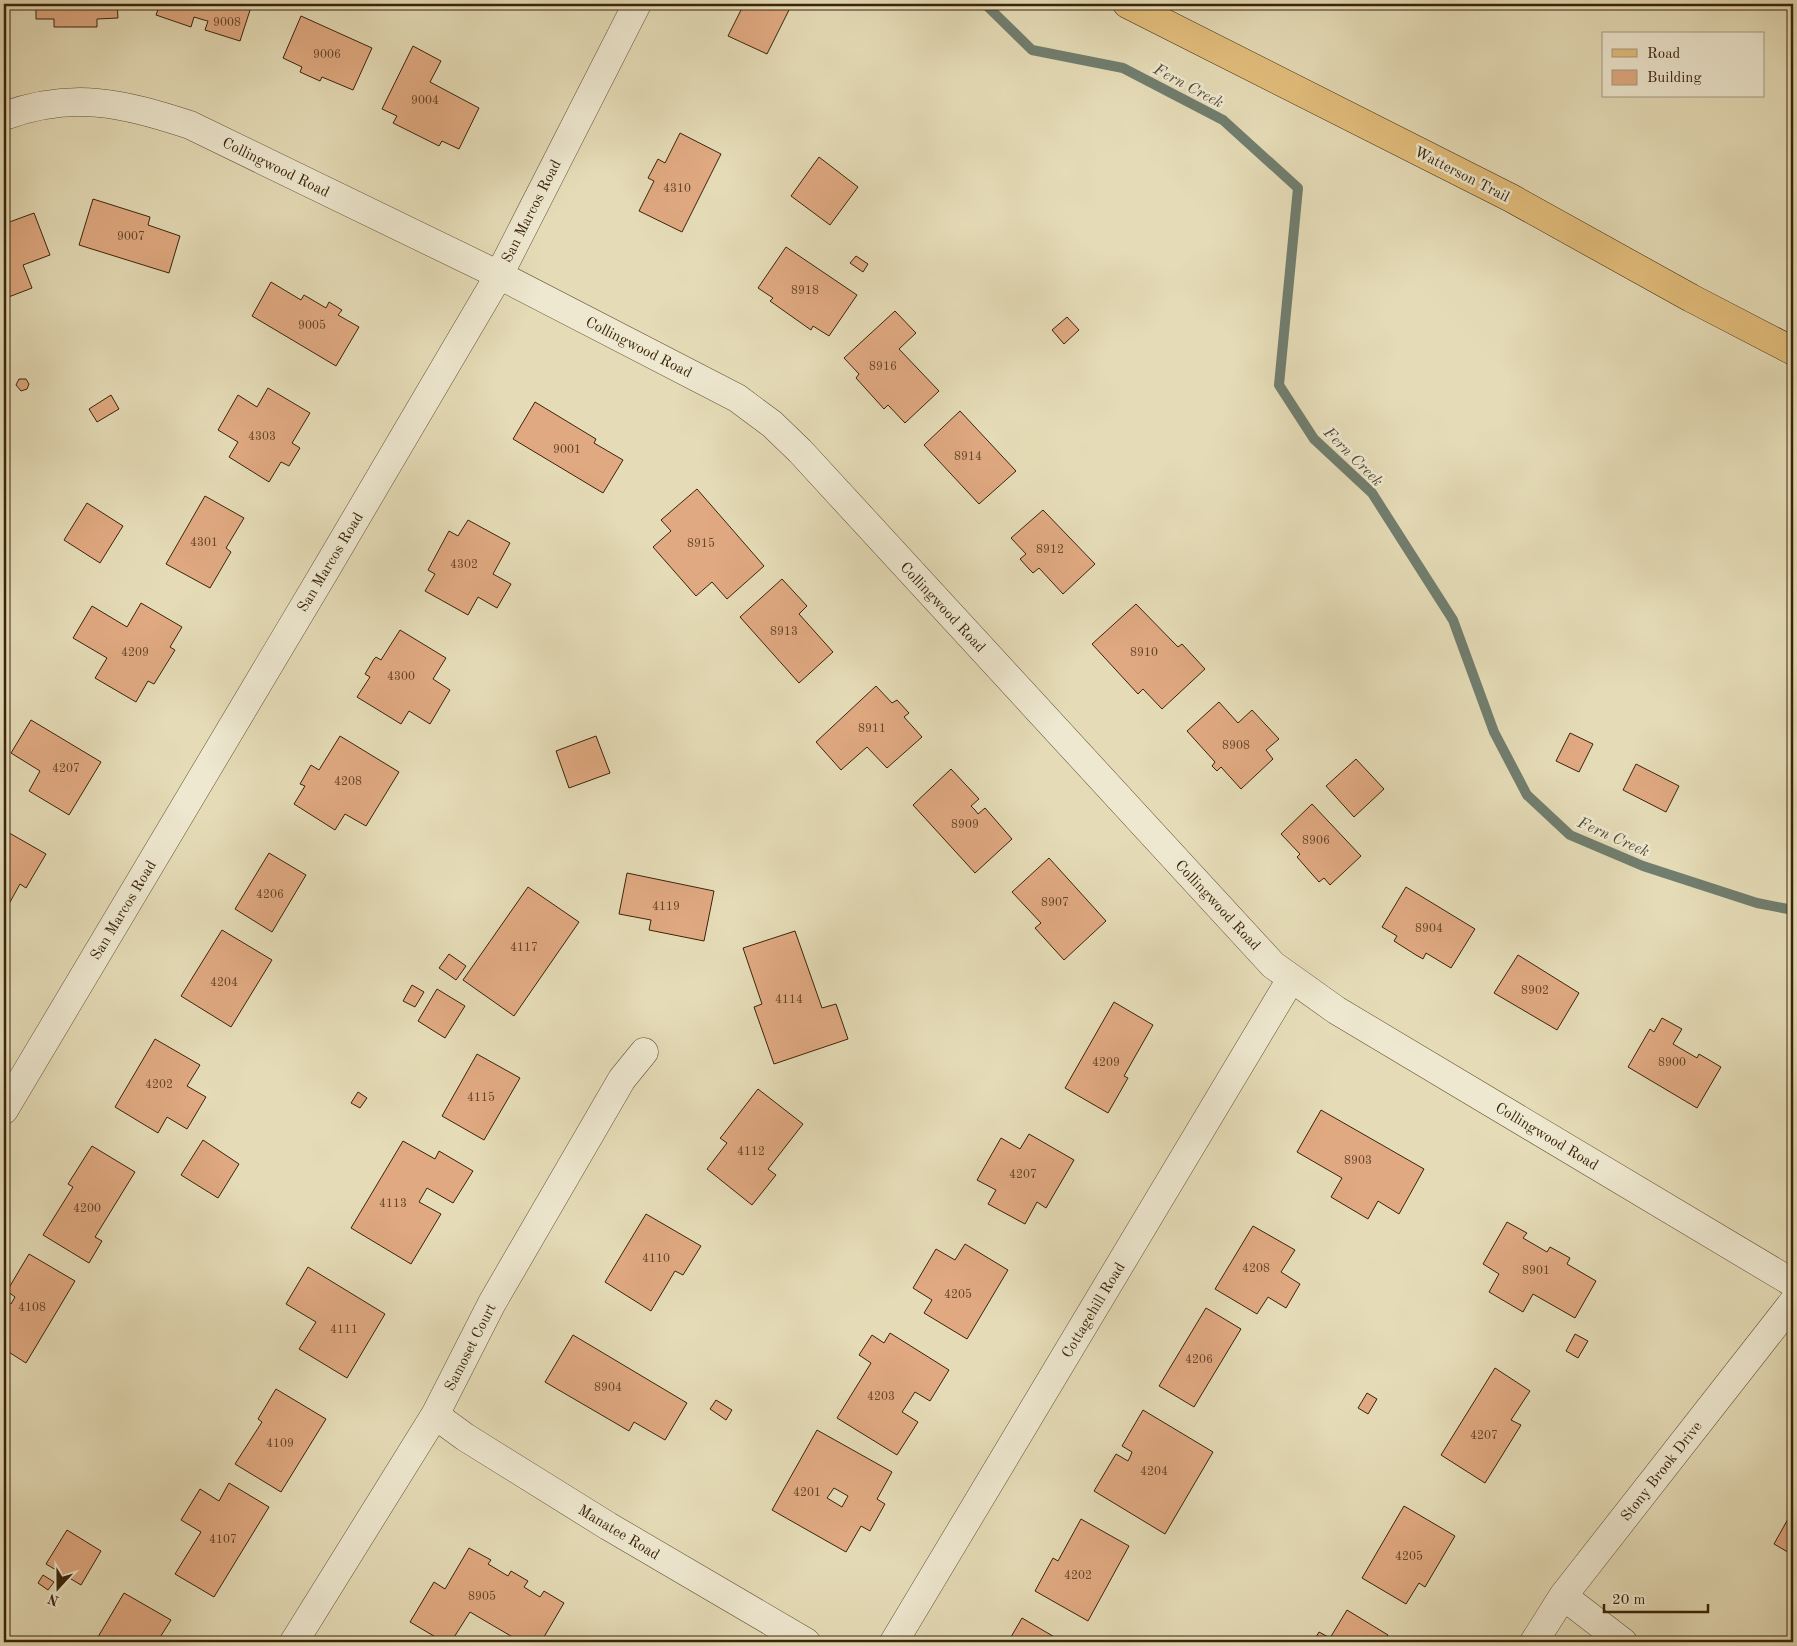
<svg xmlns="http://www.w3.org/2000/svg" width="1797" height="1646" viewBox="0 0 1797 1646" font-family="'Old Standard TT',serif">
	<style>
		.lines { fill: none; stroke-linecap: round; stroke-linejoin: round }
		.stream { stroke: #717e6f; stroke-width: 10 }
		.building { fill: #e0a981; stroke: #3a240a; fill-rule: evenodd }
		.minor-casing { stroke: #655235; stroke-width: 29 }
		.major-casing { stroke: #3a240a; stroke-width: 29 }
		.minor { stroke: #eee8d0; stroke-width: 28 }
		.major { stroke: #e2be7c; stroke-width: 28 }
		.labels { text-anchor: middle; stroke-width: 5; stroke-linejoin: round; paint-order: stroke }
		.number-label { font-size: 12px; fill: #644528 }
		.street-label { font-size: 15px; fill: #3a240a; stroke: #eee8d0 }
		.water-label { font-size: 16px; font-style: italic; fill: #514a34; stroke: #eee8d0 }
	</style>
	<rect width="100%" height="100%" fill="#e5dcb7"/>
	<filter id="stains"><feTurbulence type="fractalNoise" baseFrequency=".004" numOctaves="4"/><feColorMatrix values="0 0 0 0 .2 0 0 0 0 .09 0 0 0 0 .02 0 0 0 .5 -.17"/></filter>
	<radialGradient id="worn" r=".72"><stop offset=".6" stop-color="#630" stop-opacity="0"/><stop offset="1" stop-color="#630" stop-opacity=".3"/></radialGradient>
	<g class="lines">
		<!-- stream -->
		<path class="stream" d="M985,4L1032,50L1123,68L1223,120L1298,188L1279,385L1314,439L1372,493L1453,620L1494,732L1527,795L1570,835L1643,866L1757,903L1793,910"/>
	</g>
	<!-- building -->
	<path class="building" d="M36,4H117L118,18L97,19V27H54V19H36Z
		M160,4H252L240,41L205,30L208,21L204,20L194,17L191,27L156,15Z
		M744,4H792L767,54L728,36Z
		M301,16L372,48L353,90L322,77L320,81L300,72L302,67L283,58Z
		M413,46L441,61L430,82L479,108L459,149L442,141L439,146L393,123L397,116L382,109Z
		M680,133L721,154L682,232L639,211L654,181L648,178L658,159L665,163Z
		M819,157L858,187L830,225L791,196Z
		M93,199L150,217L148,225L180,236L169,273L79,245Z
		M34,213L50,255L23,265L32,288L6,298L4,293V224Z
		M786,247L857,295L829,336L813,326L811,330L770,301L773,298L758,288Z
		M856,256L868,264L863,272L850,263Z
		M271,282L301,300L304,295L326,308L329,302L342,310L338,315L359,327L336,366L252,316Z
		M895,311L916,333L899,349L939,391L905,423L888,405L884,409L875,399L856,378L859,374L844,358Z
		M1067,317L1079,330L1064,344L1052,330Z
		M19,379H26L29,384L27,389L21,391L16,385Z
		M268,388L310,413L292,443L300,448L289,466L281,462L269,482L229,457L238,442L218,430L238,395L257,407Z
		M111,395L119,409L97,422L89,409Z
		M535,402L596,439L594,443L623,460L603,493L513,439Z
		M960,411L1016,471L979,504L924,445Z
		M697,489L764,566L727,599L712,582L696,596L653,547L671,531L661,520Z
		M205,496L244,518L226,548L231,552L210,588L166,564Z
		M87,503L123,526L100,563L64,540Z
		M1043,510L1095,564L1063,594L1039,568L1033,573L1030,570L1020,559L1026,554L1011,538Z
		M468,520L510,543L493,574L511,584L497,608L478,597L468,615L425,591L435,574L428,570L449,531L458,536Z
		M782,579L807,606L799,614L833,652L799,683L740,617Z
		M141,603L182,627L170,647L175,650L154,684L148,681L136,702L95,678L107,658L73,638L92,606L127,627Z
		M1136,604L1178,647L1182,644L1205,669L1162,709L1143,689L1138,694L1092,644Z
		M400,630L446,658L433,679L450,690L430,724L409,711L401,724L357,697L370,677L365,674L374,659L376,657L381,660Z
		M876,686L892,703L897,700L909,713L904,717L922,737L887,768L867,747L841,770L816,742Z
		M1219,702L1238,723L1252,710L1279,739L1266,750L1273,759L1241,789L1221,767L1217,771L1212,766L1215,762L1187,731Z
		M31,720L101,762L69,815L29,791L40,771L11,753Z
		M1570,733L1593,744L1579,772L1556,761Z
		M340,736L399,772L366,826L345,814L335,830L294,804L305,786L300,784L311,765L319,770Z
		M596,736L610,773L569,788L556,751Z
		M1356,759L1384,789L1354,817L1326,786Z
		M1636,764L1679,786L1666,812L1623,790Z
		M951,769L979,799L971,806L975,810L978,814L985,808L1012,839L975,873L913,805Z
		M1312,804L1361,856L1330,885L1324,878L1319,882L1297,857L1300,854L1281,834Z
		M4,830L46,854L26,888L20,884L4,913Z
		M269,853L306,875L272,932L235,909Z
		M1049,858L1106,921L1064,960L1035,928L1041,923L1012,892Z
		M627,873L714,891L704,941L649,930L651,920L619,914Z
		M528,887L579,922L514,1016L463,980Z
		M1406,887L1475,929L1451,968L1426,953L1423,959L1416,955L1394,941L1397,936L1382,927Z
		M222,930L272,960L231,1027L181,996Z
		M795,931L822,1008L836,1004L848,1039L774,1064L754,1007L762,1004L743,948Z
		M449,954L466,966L456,980L439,968Z
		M1518,955L1579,993L1557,1030L1494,993Z
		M412,985L424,992L415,1007L403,1001Z
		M437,989L465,1006L445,1038L418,1021Z
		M1114,1002L1153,1025L1124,1076L1128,1078L1108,1113L1065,1088Z
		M1662,1018L1682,1029L1673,1044L1697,1058L1699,1054L1721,1067L1697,1108L1628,1067L1650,1029L1654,1032Z
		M155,1039L200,1065L187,1086L206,1097L187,1129L167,1117L158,1133L115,1107Z
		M477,1054L520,1078L484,1140L442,1116Z
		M758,1089L803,1124L768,1169L776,1175L752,1205L707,1169L727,1143L720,1138L722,1136Z
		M358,1092L367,1098L360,1108L351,1103Z
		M1321,1110L1424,1169L1399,1214L1378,1201L1368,1219L1331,1197L1342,1178L1297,1152Z
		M1029,1134L1074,1160L1046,1208L1037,1202L1025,1224L988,1204L996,1190L977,1180L1001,1138L1020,1149Z
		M203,1140L239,1164L218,1198L181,1175Z
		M403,1141L435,1159L439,1151L473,1171L453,1203L427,1188L419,1202L441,1214L411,1264L351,1228Z
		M92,1146L135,1172L95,1237L102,1241L89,1263L43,1235L73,1187L68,1184Z
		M646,1214L701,1246L683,1275L675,1271L651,1311L605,1282Z
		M1507,1222L1527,1233L1523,1238L1547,1252L1550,1247L1561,1253L1570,1258L1567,1264L1596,1281L1575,1318L1533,1294L1523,1312L1489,1292L1499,1274L1483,1264Z
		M1253,1226L1295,1250L1281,1272L1300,1284L1286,1308L1268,1297L1257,1314L1215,1289Z
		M965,1244L1008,1270L967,1339L924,1313L932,1300L913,1288L936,1249L955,1260Z
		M29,1254L75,1281L26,1363L4,1349V1300L11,1304L15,1297L7,1291Z
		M308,1267L385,1314L347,1378L299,1349L316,1322L286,1304Z
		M1206,1308L1241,1329L1194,1407L1159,1386Z
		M890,1333L949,1370L930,1401L915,1392L902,1412L918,1422L897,1455L837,1418L871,1363L859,1355L872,1335L884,1343Z
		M1575,1334L1588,1341L1578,1358L1566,1351Z
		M573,1335L687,1403L665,1440L634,1422L629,1431L545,1382Z
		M1495,1368L1530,1391L1511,1420L1521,1425L1485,1483L1441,1455Z
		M276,1389L326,1419L281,1492L235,1464L262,1422L258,1419Z
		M1367,1393L1377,1399L1368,1414L1358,1408Z
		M716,1400L732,1410L726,1420L710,1409Z
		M1143,1410L1213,1452L1165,1534L1094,1491L1116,1454L1128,1461L1130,1457L1132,1452L1122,1446Z
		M817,1430L892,1472L877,1499L885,1504L870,1531L861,1526L846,1552L772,1510ZM834,1488L848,1496L842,1507L827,1498Z
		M229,1483L269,1507L214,1597L175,1574L201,1532L181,1520L200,1489L219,1501Z
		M1404,1506L1455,1536L1425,1587L1419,1583L1406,1604L1362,1578Z
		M1793,1510V1555L1774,1544Z
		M1081,1519L1129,1546L1088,1621L1035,1591L1053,1558L1058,1561Z
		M67,1530L101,1551L81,1585L46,1564Z
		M469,1548L491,1560L488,1564L508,1576L511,1571L528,1581L524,1587L540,1597L544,1591L564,1603L541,1642H521L470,1612L451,1642H444L410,1622L434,1582L445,1589Z
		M43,1575L54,1582L48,1590L38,1583Z
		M124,1593L171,1620L157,1642H95Z
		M1347,1610L1388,1635L1384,1642H1313L1319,1632L1330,1638Z
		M1022,1618L1063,1642H1008Z"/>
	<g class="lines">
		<defs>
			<path id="minor" d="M4,116C73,91 122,103 190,125L499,275L737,398L772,424L800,451L1273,965L1336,1010L1793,1283
				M4,1110L325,571L499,275L637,4
				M435,1415L465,1437L608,1526L806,1642
				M1563,1596L1623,1642
				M294,1642L435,1415L492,1303L622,1079L644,1052
				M894,1642L1291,979
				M1534,1642L1563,1596L1793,1302"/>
			<path id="major" d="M1127,4L1511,198L1691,298L1793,351"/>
		</defs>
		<!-- minor casing -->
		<use href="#minor" class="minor-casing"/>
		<!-- major casing -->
		<use href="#major" class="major-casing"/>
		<!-- minor -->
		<use href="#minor" class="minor"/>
		<!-- major -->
		<use href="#major" class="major"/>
	</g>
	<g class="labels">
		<!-- number labels -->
		<g class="number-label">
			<text x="227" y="26">9008</text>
			<text x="327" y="58">9006</text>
			<text x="425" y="104">9004</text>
			<text x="677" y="192">4310</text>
			<text x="131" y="240">9007</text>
			<text x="805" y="294">8918</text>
			<text x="312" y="329">9005</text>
			<text x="883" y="370">8916</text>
			<text x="262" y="440">4303</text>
			<text x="567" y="453">9001</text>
			<text x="968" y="460">8914</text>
			<text x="204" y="546">4301</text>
			<text x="701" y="547">8915</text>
			<text x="1050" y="553">8912</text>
			<text x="464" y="568">4302</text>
			<text x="784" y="635">8913</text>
			<text x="135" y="656">4209</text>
			<text x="1144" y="656">8910</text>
			<text x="401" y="680">4300</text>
			<text x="872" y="732">8911</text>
			<text x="1236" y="749">8908</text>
			<text x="66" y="772">4207</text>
			<text x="348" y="785">4208</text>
			<text x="965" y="828">8909</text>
			<text x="1316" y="844">8906</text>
			<text x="270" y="898">4206</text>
			<text x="1055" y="906">8907</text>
			<text x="666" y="910">4119</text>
			<text x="1429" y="932">8904</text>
			<text x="524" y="951">4117</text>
			<text x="224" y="986">4204</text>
			<text x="1535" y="994">8902</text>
			<text x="789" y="1003">4114</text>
			<text x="1106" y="1066">4209</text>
			<text x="1672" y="1066">8900</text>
			<text x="159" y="1088">4202</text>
			<text x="481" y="1101">4115</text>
			<text x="751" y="1155">4112</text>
			<text x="1358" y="1164">8903</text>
			<text x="1023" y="1178">4207</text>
			<text x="393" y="1207">4113</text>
			<text x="87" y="1212">4200</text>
			<text x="656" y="1262">4110</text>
			<text x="1256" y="1272">4208</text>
			<text x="1536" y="1274">8901</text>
			<text x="958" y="1298">4205</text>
			<text x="32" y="1311">4108</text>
			<text x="344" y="1333">4111</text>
			<text x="1199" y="1363">4206</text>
			<text x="608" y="1391">8904</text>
			<text x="881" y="1400">4203</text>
			<text x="1484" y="1439">4207</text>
			<text x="280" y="1447">4109</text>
			<text x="1154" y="1475">4204</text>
			<text x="807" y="1496">4201</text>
			<text x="223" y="1543">4107</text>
			<text x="1409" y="1560">4205</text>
			<text x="1078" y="1579">4202</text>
			<text x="482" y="1600">8905</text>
		</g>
		<!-- street labels -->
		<g class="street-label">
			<text transform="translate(276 167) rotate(26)" y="5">Collingwood Road</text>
			<text transform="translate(1462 174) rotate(27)" y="5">Watterson Trail</text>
			<text transform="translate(531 211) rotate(-63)" y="5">San Marcos Road</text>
			<text transform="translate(639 347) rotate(27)" y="5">Collingwood Road</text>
			<text transform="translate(330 562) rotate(-59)" y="5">San Marcos Road</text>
			<text transform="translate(943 607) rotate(47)" y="5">Collingwood Road</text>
			<text transform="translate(1218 905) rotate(47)" y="5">Collingwood Road</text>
			<text transform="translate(123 910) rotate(-59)" y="5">San Marcos Road</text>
			<text transform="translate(1547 1136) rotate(31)" y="5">Collingwood Road</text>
			<text transform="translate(1093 1310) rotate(-59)" y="5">Cottagehill Road</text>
			<text transform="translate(470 1347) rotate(-63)" y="5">Samoset Court</text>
			<text transform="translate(1661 1471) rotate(-52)" y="5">Stony Brook Drive</text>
			<text transform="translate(619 1532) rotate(31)" y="5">Manatee Road</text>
		</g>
		<!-- water labels -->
		<g class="water-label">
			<text transform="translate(1189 85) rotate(28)" y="6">Fern Creek</text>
			<text transform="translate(1354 456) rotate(45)" y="6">Fern Creek</text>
			<text transform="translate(1614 836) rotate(24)" y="6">Fern Creek</text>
		</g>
	</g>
	<!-- margin -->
	<rect width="1797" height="1646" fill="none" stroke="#e5dcb7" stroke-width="20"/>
	<rect x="5" y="5" width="1787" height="1636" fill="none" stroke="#3a240a" stroke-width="2.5"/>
	<rect x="10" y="10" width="1777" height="1626" fill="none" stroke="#3a240a"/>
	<!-- legend -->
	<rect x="1602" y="32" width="162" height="65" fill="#eee8d0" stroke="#a69a81"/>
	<rect x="1612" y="49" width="25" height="8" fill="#e2be7c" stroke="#a69a81"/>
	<text x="1647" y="58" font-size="15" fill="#3a240a">Road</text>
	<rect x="1612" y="70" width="25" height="15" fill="#e0a981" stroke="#a69a81"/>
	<text x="1647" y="82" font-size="15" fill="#3a240a">Building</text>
	<!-- north arrow -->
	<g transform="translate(58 1588) rotate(201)" stroke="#eee8d0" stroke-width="4" paint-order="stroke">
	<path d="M0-4L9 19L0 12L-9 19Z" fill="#3a240a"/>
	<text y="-8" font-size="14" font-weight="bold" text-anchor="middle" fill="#3a240a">N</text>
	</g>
	<!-- scale -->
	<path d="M1604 1604v8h104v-8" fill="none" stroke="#3a240a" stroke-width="2.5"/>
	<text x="1612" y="1604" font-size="15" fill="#3a240a" stroke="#eee8d0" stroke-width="4" paint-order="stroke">20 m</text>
	<rect width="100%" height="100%" filter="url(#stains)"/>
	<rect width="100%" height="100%" fill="url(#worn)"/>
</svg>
